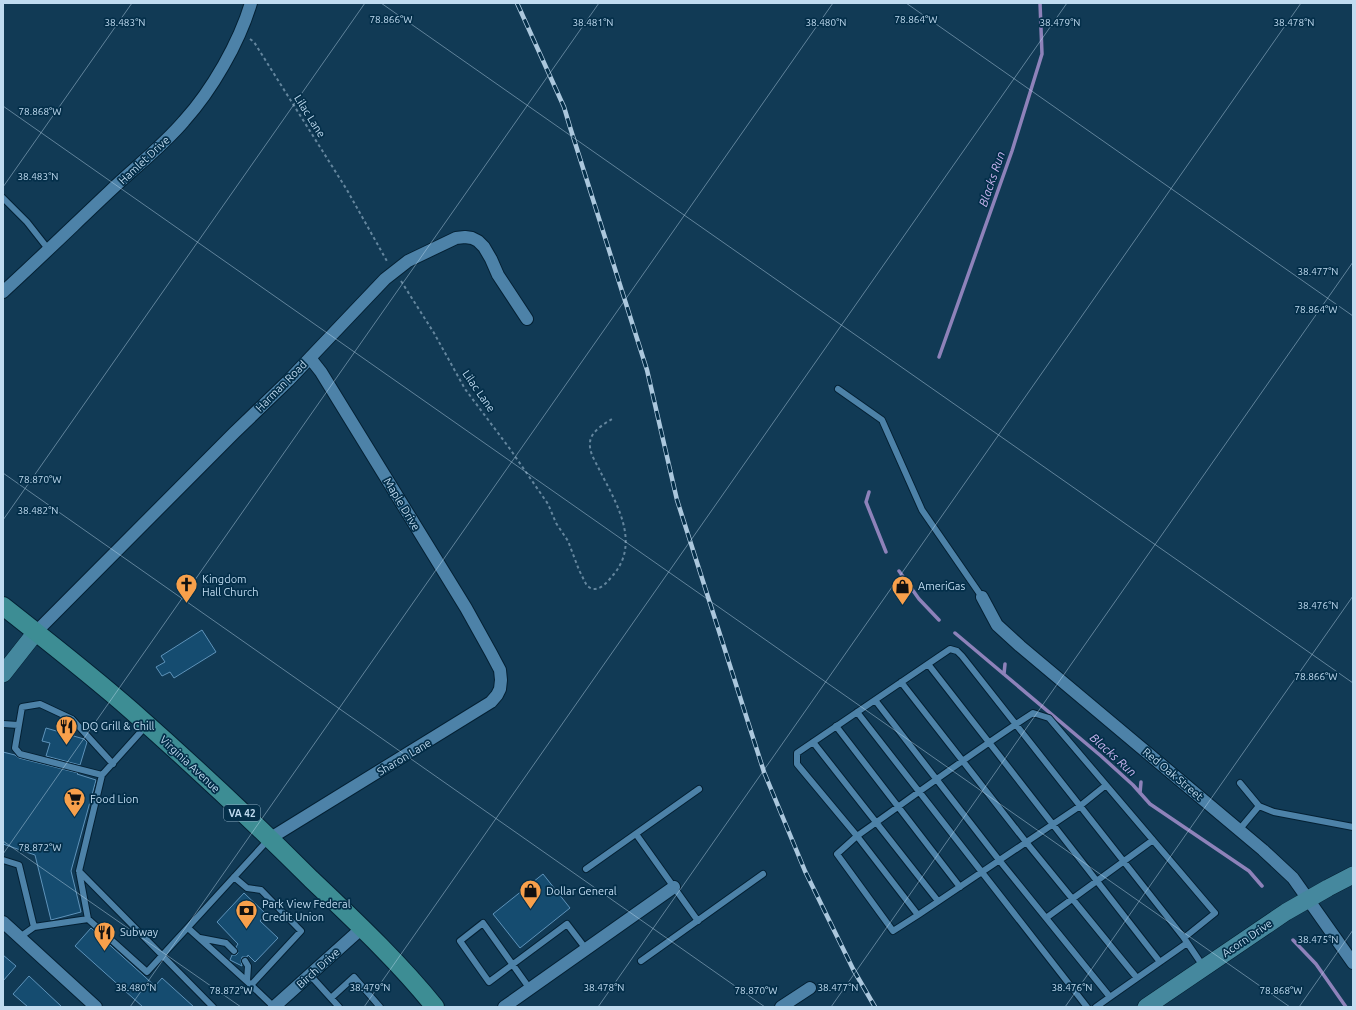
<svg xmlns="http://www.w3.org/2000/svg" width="1356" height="1010" viewBox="0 0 1356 1010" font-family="Ubuntu,sans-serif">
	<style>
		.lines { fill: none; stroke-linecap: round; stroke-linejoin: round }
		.stream { stroke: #8e82ba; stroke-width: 3.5 }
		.building { fill: #154c70; stroke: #5e93ba }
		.lane-casing { stroke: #042033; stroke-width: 8 }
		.street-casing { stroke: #042033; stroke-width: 14 }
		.secondary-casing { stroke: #042033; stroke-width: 18 }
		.primary-casing { stroke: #042033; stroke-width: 20 }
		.path { stroke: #64869e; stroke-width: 2; stroke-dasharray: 3 3; stroke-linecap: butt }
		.lane { stroke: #4d82a8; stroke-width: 6 }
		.street { stroke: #4d82a8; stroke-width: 12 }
		.secondary { stroke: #45889e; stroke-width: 17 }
		.primary { stroke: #3d8d94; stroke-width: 18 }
		.rail-casing { stroke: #abc7dd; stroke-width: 4.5 }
		.rail { stroke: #042f4a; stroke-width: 3; stroke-dasharray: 9; stroke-linecap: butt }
		.ticks { fill: none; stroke: #c0dbf0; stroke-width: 1; stroke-opacity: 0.45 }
		.labels { text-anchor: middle; stroke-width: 3.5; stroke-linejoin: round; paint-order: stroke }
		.shield { fill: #042f4a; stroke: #88a7be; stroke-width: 1 }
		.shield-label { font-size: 10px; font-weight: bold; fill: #c0dbf0 }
		.street-label { font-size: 11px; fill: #c0dbf0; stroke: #042f4a }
		.poi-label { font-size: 11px; fill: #c0dbf0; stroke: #042f4a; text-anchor: start }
		.water-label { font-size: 12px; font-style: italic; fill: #cdb7f2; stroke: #042f4a }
		.ticks-label { font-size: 10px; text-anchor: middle; fill: #c0dbf0; stroke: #042f4a; stroke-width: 3.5; stroke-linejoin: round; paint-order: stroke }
	</style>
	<rect width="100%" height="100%" fill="#113a55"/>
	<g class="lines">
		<!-- stream -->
		<path class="stream" d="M939,357L1012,151L1042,54L1040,3
			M869,492L866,502L886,552
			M899,571L919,599L939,620
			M955,633L1101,756L1133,785L1150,804L1249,871L1262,886
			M1004,674L1005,664
			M1140,793L1141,782
			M1293,940L1316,964L1346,1007"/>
	</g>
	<!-- building -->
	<path class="building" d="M202,630L216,652L174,678L170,672L162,676L156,667L165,662L161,656Z
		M46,728L84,739L87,742L80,765L46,756L50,743L42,741Z
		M3,752L15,755L19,758L78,773L77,774L96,780L71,871L81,912L51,920L35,855L3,844Z
		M543,874L570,908L520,948L493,914Z
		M244,893L266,914L260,921L278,938L255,962L248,955L247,957H242L241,961L242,966L230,960L232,955H236L238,953L236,947L238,944L217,922Z
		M91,928L155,986L162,978L194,1007H143L75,946Z
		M3,955L16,966L3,981Z
		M29,976L62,1007H28L13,994Z"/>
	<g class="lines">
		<defs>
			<path id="lane" d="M3,198L27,222L49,250
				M838,389L882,420L922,510L982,597
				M928,664L1160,962
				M901,682L1026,842L1137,978
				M875,700L999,860L1110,997L1096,1007
				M857,712L1087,1007
				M3,724L18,725
				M146,726L102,775L79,871L88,919L147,972L268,840
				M836,726L960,887
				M813,742L938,901
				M102,775L20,754L15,748L22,707L40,704L72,719L113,764
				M1240,783L1259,806L1274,812L1353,827
				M1239,830L1259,806
				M636,834L698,921
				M3,860L19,865L34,927
				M586,869L699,789
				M79,871L213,1007
				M234,877L247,888L261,890L301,931L251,985L274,1007
				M918,915L1080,806L1106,785
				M1046,918L1153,840
				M188,928L251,985
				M20,937L34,927L88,919
				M200,938L226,943L234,951
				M1184,938L1215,913L1049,718L1033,713C973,752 915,795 857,836L837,854L893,931L918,915L857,836L797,764V753L950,649L957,651L962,656L1184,938L1203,966
				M245,961L248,966L247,981
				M641,961L763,874
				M310,975L339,1007
				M530,989L483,923L460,941L489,982L567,924L586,949
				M1110,997L1187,943
				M331,998L354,977L380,1007"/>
			<path id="street" d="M3,292C39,259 74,225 109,192C134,168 162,147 184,121C212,90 239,43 251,3
				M982,597L997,625L1020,646L1263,850L1293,878L1353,963
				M36,632L234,433L288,381L385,279L408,261L456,238L465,237L472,238L478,241L484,247L491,259L498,275L527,319
				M269,839L491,702L497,695L500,689L501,680L500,670L491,653L466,608L321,372L310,358
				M3,922L96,1007
				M274,1007L362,928
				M504,1007L674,887
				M781,1007L810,988"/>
			<path id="secondary" d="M3,674L36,632
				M1146,1007L1286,912L1328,888L1353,875"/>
			<path id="primary" d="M3,606C46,640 90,674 132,711C193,765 253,821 311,879C354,920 398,961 435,1007"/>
		</defs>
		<!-- lane casing -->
		<use href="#lane" class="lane-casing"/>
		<!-- street casing -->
		<use href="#street" class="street-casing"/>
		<!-- secondary casing -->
		<use href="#secondary" class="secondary-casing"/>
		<!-- primary casing -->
		<use href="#primary" class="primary-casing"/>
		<!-- path -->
		<path class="path" d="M250,39L254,42L347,190L388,263
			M401,281L434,333L465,389L510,449L548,504L556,523L568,541L579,570L587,586L592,589C602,590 608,581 614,574C641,541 615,501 599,469C595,461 589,452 590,443C590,432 604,424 612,419"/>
		<!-- lane -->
		<use href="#lane" class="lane"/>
		<!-- street -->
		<use href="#street" class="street"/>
		<!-- secondary -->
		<use href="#secondary" class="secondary"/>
		<!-- primary -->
		<use href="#primary" class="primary"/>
		<defs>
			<path id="rail" d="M517,3L564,107L570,127L647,370L677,500L764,772L805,871L853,969L875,1007"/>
		</defs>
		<!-- rail casing -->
		<use href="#rail" class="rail-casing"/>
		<!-- rail -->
		<use href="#rail" class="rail"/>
	</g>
	<!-- ticks -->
	<path class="ticks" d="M381,3L1353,683M906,3L1353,316M3,106L1290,1007M3,187L132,3M3,473L765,1007M3,520L365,3M3,841L241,1007M3,854L599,3M130,1007L833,3M364,1007L1067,3M598,1007L1301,3M831,1007L1353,262M1065,1007L1353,596M1299,1007L1353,930"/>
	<!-- icons -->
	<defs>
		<symbol id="church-pin" viewBox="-11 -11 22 30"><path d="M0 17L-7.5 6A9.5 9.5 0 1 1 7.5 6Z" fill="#f8a04b" stroke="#042f4a"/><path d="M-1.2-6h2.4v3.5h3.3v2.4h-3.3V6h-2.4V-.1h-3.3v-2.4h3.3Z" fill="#111"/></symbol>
		<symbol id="shop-pin" viewBox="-11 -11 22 30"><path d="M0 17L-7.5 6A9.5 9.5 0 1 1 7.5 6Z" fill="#f8a04b" stroke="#042f4a"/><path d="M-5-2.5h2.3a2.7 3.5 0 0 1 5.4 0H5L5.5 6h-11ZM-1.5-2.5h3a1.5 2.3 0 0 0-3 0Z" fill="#111"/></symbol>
		<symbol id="restaurant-pin" viewBox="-11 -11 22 30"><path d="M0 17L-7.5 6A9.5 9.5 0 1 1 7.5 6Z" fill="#f8a04b" stroke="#042f4a"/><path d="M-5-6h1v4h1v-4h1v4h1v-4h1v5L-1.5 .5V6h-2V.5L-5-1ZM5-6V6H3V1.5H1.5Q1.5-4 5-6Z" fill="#111"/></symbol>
		<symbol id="supermarket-pin" viewBox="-11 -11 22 30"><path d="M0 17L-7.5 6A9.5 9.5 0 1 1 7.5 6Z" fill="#f8a04b" stroke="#042f4a"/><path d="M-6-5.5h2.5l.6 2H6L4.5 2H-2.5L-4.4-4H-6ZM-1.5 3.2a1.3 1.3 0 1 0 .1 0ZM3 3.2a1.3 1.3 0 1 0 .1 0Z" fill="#111"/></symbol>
		<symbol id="bank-pin" viewBox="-11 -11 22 30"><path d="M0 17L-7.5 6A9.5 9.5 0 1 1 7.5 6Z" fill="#f8a04b" stroke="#042f4a"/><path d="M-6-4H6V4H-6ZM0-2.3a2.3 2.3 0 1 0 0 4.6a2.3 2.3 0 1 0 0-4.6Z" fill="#111"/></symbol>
	</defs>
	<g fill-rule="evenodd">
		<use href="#church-pin" x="174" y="572" width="25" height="34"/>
		<use href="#shop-pin" x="890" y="574" width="25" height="34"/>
		<use href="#restaurant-pin" x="54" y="714" width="25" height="34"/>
		<use href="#supermarket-pin" x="62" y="786" width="25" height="34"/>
		<use href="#shop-pin" x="518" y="878" width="25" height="34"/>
		<use href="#bank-pin" x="234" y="898" width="25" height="34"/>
		<use href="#restaurant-pin" x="92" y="920" width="25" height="34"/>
	</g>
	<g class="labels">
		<!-- shield labels -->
		<rect class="shield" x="224" y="805" width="36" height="16" rx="3"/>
		<g class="shield-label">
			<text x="242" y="817">VA 42</text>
		</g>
		<!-- street labels -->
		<g class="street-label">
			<text transform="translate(310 116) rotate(58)" y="4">Lilac Lane</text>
			<text transform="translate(144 160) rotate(-43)" y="4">Hamlet Drive</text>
			<text transform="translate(281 386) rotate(-45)" y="4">Harman Road</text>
			<text transform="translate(479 391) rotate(55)" y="4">Lilac Lane</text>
			<text transform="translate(402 504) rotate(59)" y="4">Maple Drive</text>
			<text transform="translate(404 757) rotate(-31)" y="4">Sharon Lane</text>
			<text transform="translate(190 764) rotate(43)" y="4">Virginia Avenue</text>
			<text transform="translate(1173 774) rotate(40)" y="4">Red Oak Street</text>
			<text transform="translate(1247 938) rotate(-34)" y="4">Acorn Drive</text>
			<text transform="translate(318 968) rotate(-42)" y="4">Birch Drive</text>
		</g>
		<!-- poi labels -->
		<g class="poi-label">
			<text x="202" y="583">Kingdom<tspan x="202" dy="13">Hall Church</tspan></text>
			<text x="918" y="590">AmeriGas</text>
			<text x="82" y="730">DQ Grill &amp; Chill</text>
			<text x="90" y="803">Food Lion</text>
			<text x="546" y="895">Dollar General</text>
			<text x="262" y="908">Park View Federal<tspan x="262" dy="13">Credit Union</tspan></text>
			<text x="120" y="936">Subway</text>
		</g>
		<!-- water labels -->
		<g class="water-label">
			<text transform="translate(992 179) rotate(-71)" y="4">Blacks Run</text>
			<text transform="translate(1113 755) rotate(42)" y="4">Blacks Run</text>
		</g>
	</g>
	<g class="ticks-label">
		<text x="391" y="23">78.866°W</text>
		<text x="916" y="23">78.864°W</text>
		<text x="125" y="26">38.483°N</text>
		<text x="593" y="26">38.481°N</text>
		<text x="826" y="26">38.480°N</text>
		<text x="1060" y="26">38.479°N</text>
		<text x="1294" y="26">38.478°N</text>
		<text x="40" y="115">78.868°W</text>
		<text x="38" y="180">38.483°N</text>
		<text x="1318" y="275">38.477°N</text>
		<text x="1316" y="313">78.864°W</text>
		<text x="40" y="483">78.870°W</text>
		<text x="38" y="514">38.482°N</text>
		<text x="1318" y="609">38.476°N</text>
		<text x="1316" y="680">78.866°W</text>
		<text x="40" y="851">78.872°W</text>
		<text x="1318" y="943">38.475°N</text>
		<text x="136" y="991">38.480°N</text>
		<text x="370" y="991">38.479°N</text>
		<text x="604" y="991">38.478°N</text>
		<text x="838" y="991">38.477°N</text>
		<text x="1072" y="991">38.476°N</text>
		<text x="231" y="994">78.872°W</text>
		<text x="756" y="994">78.870°W</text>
		<text x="1281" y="994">78.868°W</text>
	</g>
	<!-- border -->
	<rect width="1356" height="1010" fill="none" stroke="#c0dbf0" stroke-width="8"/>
</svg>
